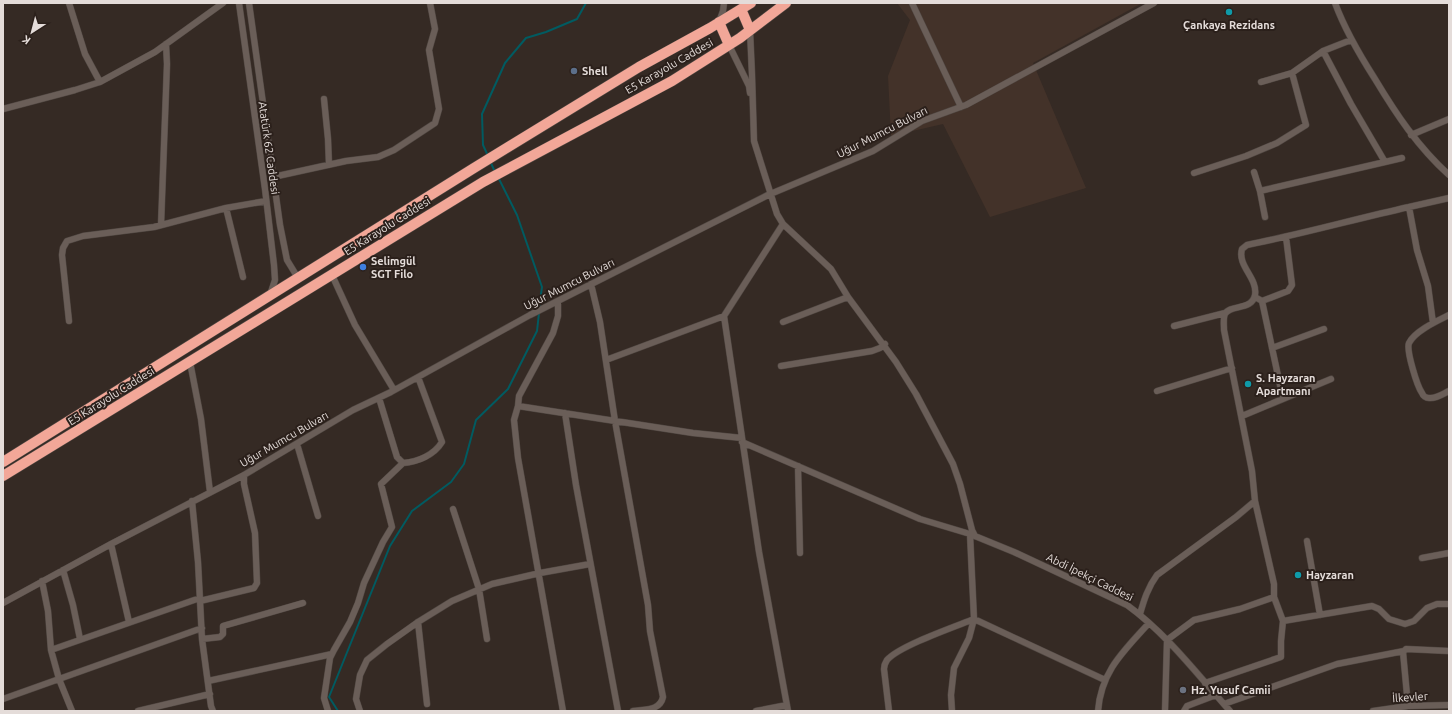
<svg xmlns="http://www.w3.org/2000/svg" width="1452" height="714" viewBox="0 0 1452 714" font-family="Ubuntu,sans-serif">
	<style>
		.built { fill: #433229 }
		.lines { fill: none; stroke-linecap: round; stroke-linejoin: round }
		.stream { stroke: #015b61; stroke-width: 2 }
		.minor-casing { stroke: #504742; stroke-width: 7 }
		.highway-casing { stroke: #504742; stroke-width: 11 }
		.minor { stroke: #6a5e58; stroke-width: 6 }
		.highway { stroke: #f2a798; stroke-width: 10 }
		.culture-dot { fill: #0f9aa8; stroke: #2b201b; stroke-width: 1.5 }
		.service-dot { fill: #5c6f8a; stroke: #2b201b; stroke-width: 1.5 }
		.shop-dot { fill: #3f7fe0; stroke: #2b201b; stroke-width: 1.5 }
		.worship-dot { fill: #6b7280; stroke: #2b201b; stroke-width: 1.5 }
		.labels { text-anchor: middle; stroke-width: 4; stroke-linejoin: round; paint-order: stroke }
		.poi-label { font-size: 11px; font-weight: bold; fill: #e4dcd9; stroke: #2b201b; text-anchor: start }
		.street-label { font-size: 11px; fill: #e4dcd9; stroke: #2b201b }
	</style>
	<rect width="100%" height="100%" fill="#352a24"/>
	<!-- built -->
	<path class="built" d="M897,3H1142L1033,63L1086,188L990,217L943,124L891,136L888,76L910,20Z"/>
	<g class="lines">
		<!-- stream -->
		<path class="stream" d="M488,156L483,145L482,114L505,63L526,38L546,32L577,19L586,3
			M490,161L495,172
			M498,177L517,215L542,287L539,308
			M338,711L329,697L390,546L412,511L451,482L464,464L476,420L508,389L537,331L539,313"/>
		<defs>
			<path id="minor" d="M69,3L85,54L100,82
				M239,3L265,189L274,265L275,280L270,295
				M249,3L280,225L287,260L298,278
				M912,3L961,107
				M1335,3C1345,30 1359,54 1375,79C1396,114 1418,147 1449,175
				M719,22L723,11L724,3
				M750,30L752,75L754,141L777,214L783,224L831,269L848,297L896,362L916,394L953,464L960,484L972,530L975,536
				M729,45L749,86L750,93
				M1261,82L1292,73
				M324,99L328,139L329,165
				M3,109L75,90L100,82L155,52L223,3
				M1411,135L1449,119
				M1385,162L1402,158
				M1254,172L1260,191L1265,217
				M1194,173L1246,156L1277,143L1306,125L1292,73L1323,51L1351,40
				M273,177L346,161L378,157L394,150L435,123L439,109L429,50L435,29L430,3
				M1260,191L1385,162L1351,104L1323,51
				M226,208L243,277
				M783,224L724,316L759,552L788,711
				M161,225L167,64L166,44
				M332,275L355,325L394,390
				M591,284L600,322L615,421L648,605L650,631L663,697C660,711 645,709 633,711
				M1255,297L1262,301L1283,399
				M558,301V316L553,333L519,396L518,406L514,420L518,458L563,711
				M1262,301L1288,291L1292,285L1286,237
				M1449,315C1437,321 1415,331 1409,343C1406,350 1417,386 1422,393C1423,396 1426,398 1429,398C1436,399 1443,394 1449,391
				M69,321L62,255L63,248L67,241L83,236L154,227L226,208L266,201
				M783,322L848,297
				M1433,323L1428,286L1417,250L1409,207L1449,198
				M1174,326L1225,313
				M1272,348L1324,329
				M606,360L724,316
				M190,362L201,419L210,492
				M781,366L872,351L880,348L885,344
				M1157,391L1232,368
				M379,398L397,457L403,463C418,462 434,455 442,442L418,377
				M518,406L693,433L742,438
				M565,413L576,485L618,711
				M1242,416L1331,379
				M742,442L920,519L970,534L1014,552L1127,605C1167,634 1197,674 1230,711
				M297,444L318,516
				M798,466L800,553
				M192,501L198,562L202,639L211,706L213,711
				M453,509L479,589L487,639
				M1307,541L1320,615
				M111,544L129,622
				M1422,558L1449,553
				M63,570L73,605L80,639
				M42,581L48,611L51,650L59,679L72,711
				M200,601L254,588L257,583L255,533L244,484V475
				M3,603L111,544L244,475L353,410L391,392L530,315L768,195L873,151L922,121L966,105L1154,3
				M1140,614C1144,600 1148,587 1157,575L1236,517L1255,501L1252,471L1224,330C1224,325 1223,318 1225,314C1230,304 1252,311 1255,295C1258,278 1237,266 1242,249L1247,245C1302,234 1355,219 1409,207
				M1283,621L1372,606L1379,609L1389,619L1405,624L1414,621L1427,608L1437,604H1449
				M418,622L427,704
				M202,639L220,637L223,634V626L303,603
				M51,650L200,598
				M208,681L332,654
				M1205,683L1281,657V641L1283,621L1274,597V584L1255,501
				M3,699L202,628
				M1224,704L1337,664L1404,651
				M1408,706L1403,652L1406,649L1449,651
				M138,711L210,694
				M328,711L324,698L330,658L334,650L350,622L358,603L364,583L383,542L392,527L381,484L403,463
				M360,711L356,699L360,675L367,660L387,644L418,622L452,601L492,584L540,573L590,564
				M756,711L787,705
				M889,711L884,669C884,666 885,663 887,660C899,646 954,627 974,619L1105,680
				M952,711L951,695L954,668L969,638L974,619L970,534
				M1098,711C1101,671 1124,651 1149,623
				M1165,711L1167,640L1194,620L1240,609L1274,597
				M1184,711L1187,706L1216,695
				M1373,711L1408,706L1449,705"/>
			<path id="highway" d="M741,9L750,30
				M719,22L729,45
				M3,462L474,168L639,67L710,28L751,3
				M3,476L483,182L672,81L740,38L786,3"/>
		</defs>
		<!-- minor casing -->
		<use href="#minor" class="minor-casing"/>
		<!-- highway casing -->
		<use href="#highway" class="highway-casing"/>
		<!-- minor -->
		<use href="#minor" class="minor"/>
		<!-- highway -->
		<use href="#highway" class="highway"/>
	</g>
	<!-- markers -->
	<g class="culture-dot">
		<circle cx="1229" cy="12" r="4"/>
		<circle cx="1248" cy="384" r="4"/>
		<circle cx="1298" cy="575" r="4"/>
	</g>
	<circle class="service-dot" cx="574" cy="71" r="4"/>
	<circle class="shop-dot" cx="363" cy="267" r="4"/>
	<circle class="worship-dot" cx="1183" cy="690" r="4"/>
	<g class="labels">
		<!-- poi labels -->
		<g class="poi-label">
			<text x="1229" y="29" text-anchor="middle">Çankaya Rezidans</text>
			<text x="582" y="75">Shell</text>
			<text x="371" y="265">Selimgül<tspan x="371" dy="13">SGT Filo</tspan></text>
			<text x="1256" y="382">S. Hayzaran<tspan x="1256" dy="13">Apartmanı</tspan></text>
			<text x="1306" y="579">Hayzaran</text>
			<text x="1191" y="694">Hz. Yusuf Camii</text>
		</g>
		<!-- street labels -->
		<g class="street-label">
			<text transform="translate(669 66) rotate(-30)" y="4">E5 Karayolu Caddesi</text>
			<text transform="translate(882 132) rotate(-27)" y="4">Uğur Mumcu Bulvarı</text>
			<text transform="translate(269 148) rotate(82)" y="4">Atatürk 62 Caddesi</text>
			<text transform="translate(387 226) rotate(-32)" y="4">E5 Karayolu Caddesi</text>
			<text transform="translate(569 284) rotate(-27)" y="4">Uğur Mumcu Bulvarı</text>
			<text transform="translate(111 396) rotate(-32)" y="4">E5 Karayolu Caddesi</text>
			<text transform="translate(284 439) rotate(-30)" y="4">Uğur Mumcu Bulvarı</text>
			<text transform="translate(1090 577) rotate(26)" y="4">Abdi İpekçi Caddesi</text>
			<text transform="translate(1410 697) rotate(-4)" y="4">İlkevler</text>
		</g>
	</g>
	<!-- border -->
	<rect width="1452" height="714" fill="none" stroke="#e4dcd9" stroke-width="8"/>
	<!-- north arrow -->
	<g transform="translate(32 32) rotate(216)" stroke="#2b201b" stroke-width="3" paint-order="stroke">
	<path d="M0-3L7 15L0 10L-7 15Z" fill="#e4dcd9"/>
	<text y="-6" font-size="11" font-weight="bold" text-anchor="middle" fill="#e4dcd9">K</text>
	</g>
</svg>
